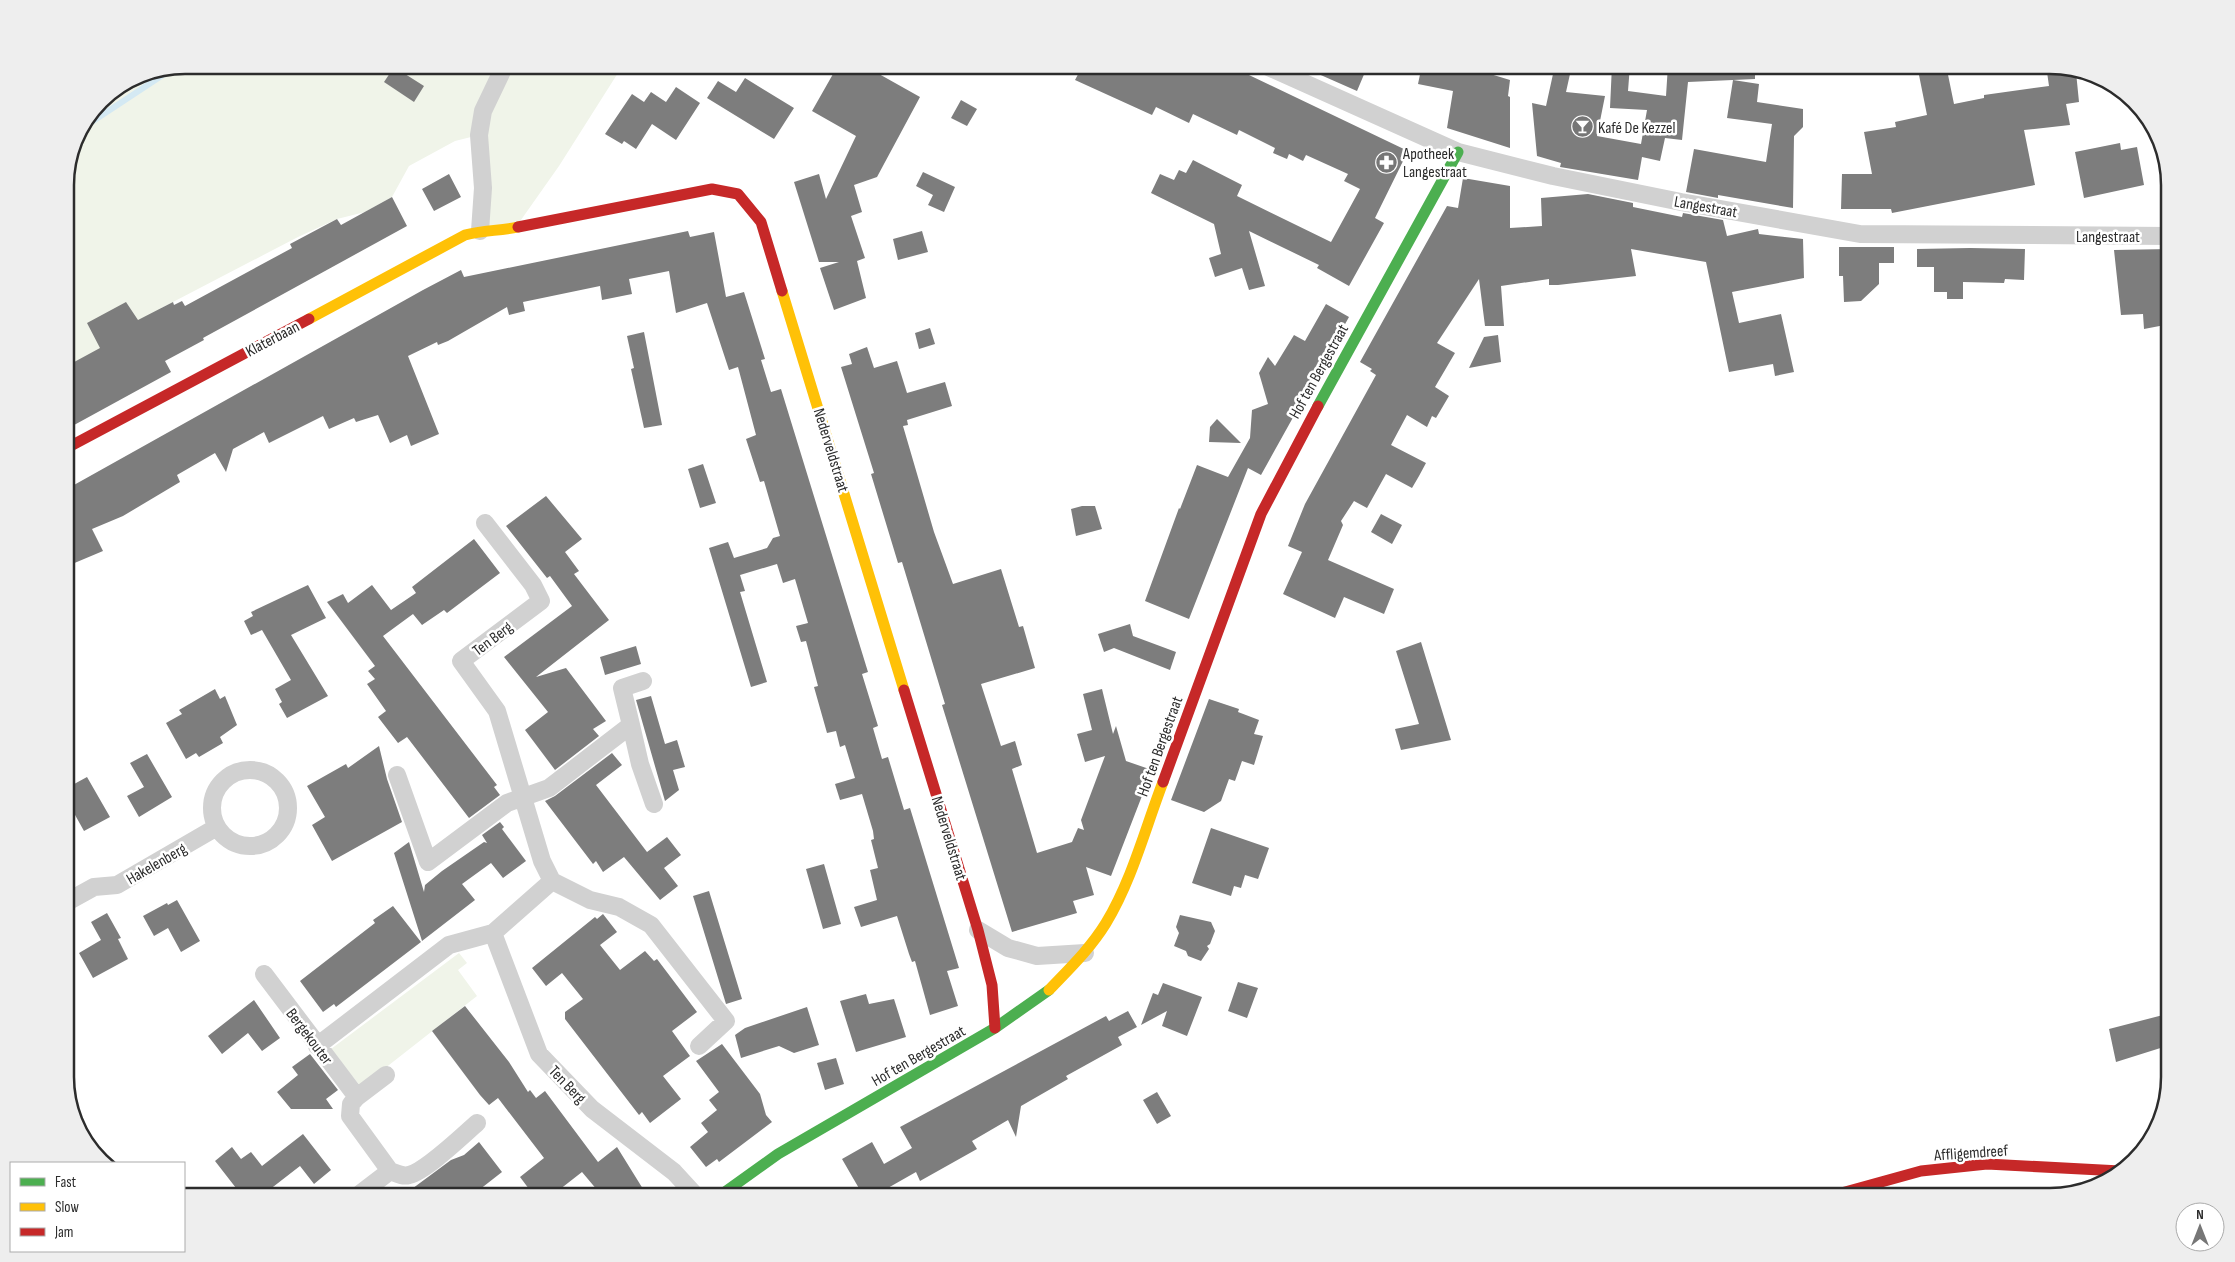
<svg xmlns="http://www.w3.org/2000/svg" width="2235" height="1262" viewBox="0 0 2235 1262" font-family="'Sofia Sans Condensed',sans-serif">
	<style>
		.green { fill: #f0f4e9 }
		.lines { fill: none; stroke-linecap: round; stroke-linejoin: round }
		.stream { stroke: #d4e9f3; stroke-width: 6 }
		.building { fill: #7d7d7d }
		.street { stroke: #d1d1d1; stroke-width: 18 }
		.fast { stroke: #4caf50; stroke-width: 11 }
		.slow { stroke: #ffc107; stroke-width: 11 }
		.jam { stroke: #c62828; stroke-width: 11 }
		.labels { text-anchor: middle; stroke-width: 5; stroke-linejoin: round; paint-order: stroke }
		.poi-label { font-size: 16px; fill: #2c2c2c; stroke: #fff; text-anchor: start }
		.street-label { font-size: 16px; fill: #2c2c2c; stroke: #fff }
		.rim { fill: none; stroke: #2c2c2c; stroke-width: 2.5 }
	</style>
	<rect width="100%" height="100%" fill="#fff"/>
	<!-- green -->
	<path class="green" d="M185,65H623L559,166L516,227L480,231L479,135L455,141L409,166L392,197L365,212L337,219L298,237L173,302L161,308L166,316L65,367V178L74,139L100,100L139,74Z
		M459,953L467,963L458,970L477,996L361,1087L331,1049Z"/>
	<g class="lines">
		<!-- stream -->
		<path class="stream" d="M81,129L175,67"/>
	</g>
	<!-- building -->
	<path class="building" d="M853,65H863L920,97L877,177L854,185L862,212L851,216L865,258L857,261L866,298L834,310L820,268L839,262H819L794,182L819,174L826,199L856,136L812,111L837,67L848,73Z
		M1083,65H1228L1408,151L1375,218L1384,223L1349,286L1317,268L1319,265L1249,231L1265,286L1249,290L1242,268L1215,277L1209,258L1221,254L1214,224L1151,193L1160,174L1174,180L1179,170L1186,173L1193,160L1242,185L1237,196L1331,242L1360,189L1344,181L1348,174L1306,155L1303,161L1289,154L1287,159L1273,153L1275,148L1239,130L1237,135L1193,114L1189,123L1156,107L1152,115L1075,80Z
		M1298,65H1368L1357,91Z
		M1422,65H1489L1487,73L1510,80L1508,96L1510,97V148L1447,128L1453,91L1418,84Z
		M1555,65H1572L1566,92L1605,96L1597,136L1641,144L1647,110L1610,108L1612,65H1630L1628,91L1666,96L1668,65H1755V79L1688,82L1682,140L1665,138L1660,161L1642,157L1638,180L1560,167L1561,163L1537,156L1532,103L1546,106Z
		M1917,65H1946L1954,104L1984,98V95L2049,86L2047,72L2068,70L2076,72L2079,102L2066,104L2070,125L2024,130L2035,185L1892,213L1891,209H1841L1842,174H1872L1864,132L1896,127L1895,122L1927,115Z
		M394,67L424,86L414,102L384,82Z
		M745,78L794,108L774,139L707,98L718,81L736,92Z
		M1733,80L1759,84L1757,102L1803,109V127L1794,136L1793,208L1718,195V198L1686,192L1694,149L1766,162L1772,124L1727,118Z
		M676,87L700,103L676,140L652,124L636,149L624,141L622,144L605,134L632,94L644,102L651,92L666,102Z
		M961,100L977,109L967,126L951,118Z
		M2120,143L2121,150L2137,147L2144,185L2084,198L2075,152Z
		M923,172L955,187L944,212L928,205L933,195L916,186Z
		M449,174L461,197L434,211L422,189Z
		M1463,178L1510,186V228L1542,226L1541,198L1588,194L1633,203V207L1682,217L1683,213L1723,220L1727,236L1758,229L1759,234L1803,239L1804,278L1732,292L1739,323L1781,314L1794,372L1775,376L1773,364L1729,372L1706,262L1631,249L1636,276L1558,285H1549V279L1501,286L1504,326H1485L1479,279L1437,343L1455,353L1435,387L1449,396L1436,418L1432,416L1427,427L1407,415L1391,445L1426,463L1419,476L1412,488L1386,474L1367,508L1354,501L1341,521L1343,525L1328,560L1394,589L1384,614L1344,597L1335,618L1283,594L1302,552L1288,546L1305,504L1376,375L1370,371L1372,369L1360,362L1447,206L1458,208Z
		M392,197L407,226L203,338L204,340L165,361L171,372L65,430V367L100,348L87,323L126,302L138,320L173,302L174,305L182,301L185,306L292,248L290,244L337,219L341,225Z
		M688,231L690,237L714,232L726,297L744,292L765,359L761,360L771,392L781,389L868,672L862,674L878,726L873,728L882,759L888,757L904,810L910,808L959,968L947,971L958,1006L930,1015L915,961L912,962L909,954L897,916L861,927L854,907L877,900L870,870L878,868L871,840L874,839L873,831L862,794L840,800L835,784L855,778L845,745L840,747L836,731L827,733L814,687L818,686L806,641L801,642L796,626L808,623L795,579L783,583L777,564L740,575L745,591L740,592L767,682L751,687L709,548L728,542L734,558L767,548L773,538L780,536L764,481L760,482L746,439L756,435L738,367L729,370L707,303L676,313L669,271L629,279L632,294L602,300L600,286L523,302L525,311L509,315L507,307L448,341L438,345L437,342L408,356L439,434L411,446L407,435L390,443L378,415L356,422L354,418L329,429L323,416L269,443L264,432L233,449L226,472L215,453L177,475L180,482L123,516L92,529L103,551L65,567V490L423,290L461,270L464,277Z
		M922,231L928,252L898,260L893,239Z
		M1839,247H1894V263H1879V284L1861,301L1844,302L1843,276H1839Z
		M1970,248L2025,249L2024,280L2005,279L2004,283L1963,282V299H1947V292H1934V267H1917V249Z
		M2170,249V324L2144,329L2143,314L2121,315L2114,250Z
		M1326,304L1349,317L1261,475L1248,468L1189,619L1145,601L1179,508L1180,509L1197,465L1228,477L1250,438L1252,410L1268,404L1259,373L1268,357L1275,366L1294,335L1305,341Z
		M930,328L935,344L919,349L915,333Z
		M644,332L662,425L644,428L631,369L634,368L627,336Z
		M1498,335L1501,362L1469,368L1484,337Z
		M867,347L874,368L897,361L907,393L945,382L952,406L907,420L908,425L903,426L934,532L953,584L1001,569L1019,627L1023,626L1035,668L981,684L1001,746L1015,741L1022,765L1012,769L1037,853L1072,842L1078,828L1084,830L1081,820L1105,756L1085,762L1077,734L1092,730L1083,694L1102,689L1113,734L1116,726L1126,761L1152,770L1111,876L1086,867L1094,895L1073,901L1077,913L1012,932L942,705L945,704L902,562L898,563L871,474L874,473L841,367L852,364L849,354Z
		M1217,419L1241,443L1209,442L1210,427Z
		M703,464L716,503L700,508L688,469Z
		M546,496L582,539L565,552L579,571L574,574L609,620L536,677L566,668L606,721L593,729L599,736L555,770L525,730L548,712L504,657L572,606L550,576L547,578L506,526Z
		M1082,506H1095L1102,529L1076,536L1071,509Z
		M1381,514L1402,525L1392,544L1371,532Z
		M474,539L500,573L447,613L444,610L422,625L413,614L383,636L497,785L494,787L500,795L469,818L407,737L398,743L378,717L386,711L367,684L375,679L368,671L375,666L327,602L343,594L348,603L372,585L391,610L416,593L412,587Z
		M308,585L326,618L291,635L328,696L287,718L279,704L282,702L275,689L291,680L262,630L251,635L244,621L253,616L251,612Z
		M1130,624L1133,636L1176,652L1170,670L1114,648L1104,652L1098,634Z
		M1421,642L1451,740L1401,750L1395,729L1419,724L1396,651Z
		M636,646L641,664L605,675L600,657Z
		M215,689L220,699L225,696L237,725L220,737L223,743L199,757L196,753L186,759L166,723L182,714L179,710Z
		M651,696L665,744L677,740L685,767L673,770L679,790L665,801L636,700Z
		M1209,699L1239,709L1238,712L1259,720L1254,734L1263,736L1254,765L1242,761L1235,781L1229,779L1221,801L1204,812L1171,800Z
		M379,746L387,779L402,822L332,861L312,825L325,817L307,786L346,764L348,768Z
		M612,753L622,765L596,785L647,852L667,837L681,855L664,868L678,886L660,900L624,857L603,872L596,861L593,864L545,801L555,796Z
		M147,754L172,797L139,817L127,796L144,787L130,763Z
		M87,777L110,817L84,831L65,797V789Z
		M500,822L504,827L502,829L526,861L503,878L491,863L462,884L475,900L422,941L394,853L409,842L424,892L425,885L442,871L484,842L487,843L482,835Z
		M1211,828L1269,848L1258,879L1245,875L1241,888L1234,886L1231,896L1192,883Z
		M824,864L841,924L823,929L806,869Z
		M709,891L742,999L726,1004L693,896Z
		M177,900L200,941L181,952L168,928L154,936L143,916L167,903L168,905Z
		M393,906L421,942L336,1007L334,1004L323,1012L300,981L375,923L373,920Z
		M107,913L121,938L118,939L128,959L93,978L79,953L101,940L91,922Z
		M603,914L617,932L600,945L620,970L645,951L654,961L657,959L697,1012L672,1031L690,1056L663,1076L681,1099L650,1123L642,1112L639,1115L565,1019V1012L583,999L562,973L546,986L532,968L595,917L597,919Z
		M1180,915L1211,922L1215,931L1210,944L1207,946L1209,949L1201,961L1188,956L1186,951L1174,946L1179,933L1176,927Z
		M1238,982L1258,988L1247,1018L1228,1011Z
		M1163,983L1202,997L1187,1036L1162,1026L1167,1011L1141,1025L1153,993L1158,995Z
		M866,994L869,1004L894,999L906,1037L856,1052L840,1001Z
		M254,1000L280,1038L262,1051L248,1033L222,1054L208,1036Z
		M465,1006L509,1062L528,1092L530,1090L536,1098L545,1091L598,1162L617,1147L648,1197H603L582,1172L550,1197H535L520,1177L544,1158L498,1098L489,1105L480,1095L432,1031Z
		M807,1007L819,1045L794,1053L779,1046L741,1058L735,1035L745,1028Z
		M1128,1011L1137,1027L1118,1037L1122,1045L1066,1076L1068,1079L1021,1106L1016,1137L1008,1120L972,1141L977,1149L920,1181L916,1172L872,1197H864L842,1159L872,1142L884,1164L912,1148L900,1127L1106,1016L1109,1021Z
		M2163,1015L2170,1045L2116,1062L2109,1029Z
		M722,1044L760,1094L766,1115L772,1122L719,1162L717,1159L706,1167L690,1147L708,1132L701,1123L717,1110L709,1100L719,1092L696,1061Z
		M310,1054L338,1090L326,1099L333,1109H291L277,1092L298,1075L292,1067Z
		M836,1058L844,1084L825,1090L817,1063Z
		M1157,1092L1171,1116L1157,1124L1143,1100Z
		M303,1134L331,1170L314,1184L300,1166L260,1197H243L215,1161L232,1147L241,1159L251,1152L262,1166Z
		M479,1142L502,1172L470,1197H401L451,1160L464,1155Z"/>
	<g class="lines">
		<!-- street -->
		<path class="street" d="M1264,65L1458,152L1553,176L1681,202L1860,234L2170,236
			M480,231L483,188L479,135L483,111L505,65
			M631,725L640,764L654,804
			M212 808a38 38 0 1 1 76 0a38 38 0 1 1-76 0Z
			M397,775L428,862L507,803L549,788L631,725L622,688L643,681
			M552,881L590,900L619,907L651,925L726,1021L699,1046
			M65,903L94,887L117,885L217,827
			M978,930L1008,948L1037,956L1085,953
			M493,933L539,1054L592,1109L674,1172L697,1197
			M264,974L357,1097
			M317,1046L449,945L493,933L552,881L542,861L497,711L461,661L541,601L533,585L485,523
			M390,1171C396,1173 402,1177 409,1175C426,1171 462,1136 477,1123
			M356,1197L390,1171L350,1116L351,1104L357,1097L386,1075"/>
		<!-- fast -->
		<path class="fast" d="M1318,406L1458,152
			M718,1197L778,1154L995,1028L1049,990"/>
		<!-- slow -->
		<path class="slow" d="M782,291L904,690
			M309,319L465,235C483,230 500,231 518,227
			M1049,990C1069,969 1090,949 1106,923C1132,880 1145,829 1163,782"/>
		<!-- jam -->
		<path class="jam" d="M518,227L712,189L738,194L761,222L782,291
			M65,449L309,319
			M904,690L978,930L992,985L995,1028
			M1163,782L1261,514L1318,406
			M1827,1197L1921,1171L1987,1164L2120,1171"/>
	</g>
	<!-- icons -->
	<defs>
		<symbol id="bar-disc" viewBox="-11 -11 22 22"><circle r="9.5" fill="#767676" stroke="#fff"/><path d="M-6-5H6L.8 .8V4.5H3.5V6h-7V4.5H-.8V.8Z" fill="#fff"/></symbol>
		<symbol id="pharmacy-disc" viewBox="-11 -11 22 22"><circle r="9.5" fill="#767676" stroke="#fff"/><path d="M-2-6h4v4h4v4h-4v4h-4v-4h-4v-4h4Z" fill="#fff"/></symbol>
	</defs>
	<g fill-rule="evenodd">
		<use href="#bar-disc" x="1570" y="114" width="25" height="25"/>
		<use href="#pharmacy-disc" x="1374" y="150" width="25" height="25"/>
	</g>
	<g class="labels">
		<!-- poi labels -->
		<g class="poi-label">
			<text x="1598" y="133">Kafé De Kezzel</text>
			<text x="1403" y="159">Apotheek<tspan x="1403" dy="18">Langestraat</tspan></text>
		</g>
		<!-- street labels -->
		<g class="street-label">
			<text transform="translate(1706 206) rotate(10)" y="6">Langestraat</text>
			<text x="2108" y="242">Langestraat</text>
			<text transform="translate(272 338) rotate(-28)" y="6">Klaterbaan</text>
			<text transform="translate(1318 371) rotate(-61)" y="6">Hof ten Bergestraat</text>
			<text transform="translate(832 450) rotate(73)" y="6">Nederveldstraat</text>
			<text transform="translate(492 638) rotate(-37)" y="6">Ten Berg</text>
			<text transform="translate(1159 746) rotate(-70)" y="6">Hof ten Bergestraat</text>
			<text transform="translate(950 838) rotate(73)" y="6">Nederveldstraat</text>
			<text transform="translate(156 863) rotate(-30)" y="6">Hakelenberg</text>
			<text transform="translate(310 1036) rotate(53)" y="6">Bergekouter</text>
			<text transform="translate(918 1055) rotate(-30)" y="6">Hof ten Bergestraat</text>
			<text transform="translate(568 1084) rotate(46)" y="6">Ten Berg</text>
			<text transform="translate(1971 1152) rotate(-4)" y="6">Affligemdreef</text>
		</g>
	</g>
	<!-- crop -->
	<path d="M0 0H2235V1262H0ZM185 74H2050A111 111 0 0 1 2161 185V1077A111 111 0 0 1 2050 1188H185A111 111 0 0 1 74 1077V185A111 111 0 0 1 185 74Z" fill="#eee" fill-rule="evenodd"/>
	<path class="rim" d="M185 74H2050A111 111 0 0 1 2161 185V1077A111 111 0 0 1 2050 1188H185A111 111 0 0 1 74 1077V185A111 111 0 0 1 185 74Z"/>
	<!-- legend -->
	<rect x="10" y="1162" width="175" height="90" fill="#ffffff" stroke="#ababab"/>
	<rect x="20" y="1178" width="25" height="8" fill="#4caf50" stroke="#ababab"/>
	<text x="55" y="1187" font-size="15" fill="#2c2c2c">Fast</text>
	<rect x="20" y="1203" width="25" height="8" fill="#ffc107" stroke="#ababab"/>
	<text x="55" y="1212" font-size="15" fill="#2c2c2c">Slow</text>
	<rect x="20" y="1228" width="25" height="8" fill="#c62828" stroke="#ababab"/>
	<text x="55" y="1237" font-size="15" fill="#2c2c2c">Jam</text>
	<!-- north arrow -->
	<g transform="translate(2200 1227)"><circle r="24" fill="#ffffff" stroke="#ababab"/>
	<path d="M0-4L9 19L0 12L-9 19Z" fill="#767676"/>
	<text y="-8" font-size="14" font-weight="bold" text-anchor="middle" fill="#2c2c2c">N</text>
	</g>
</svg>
